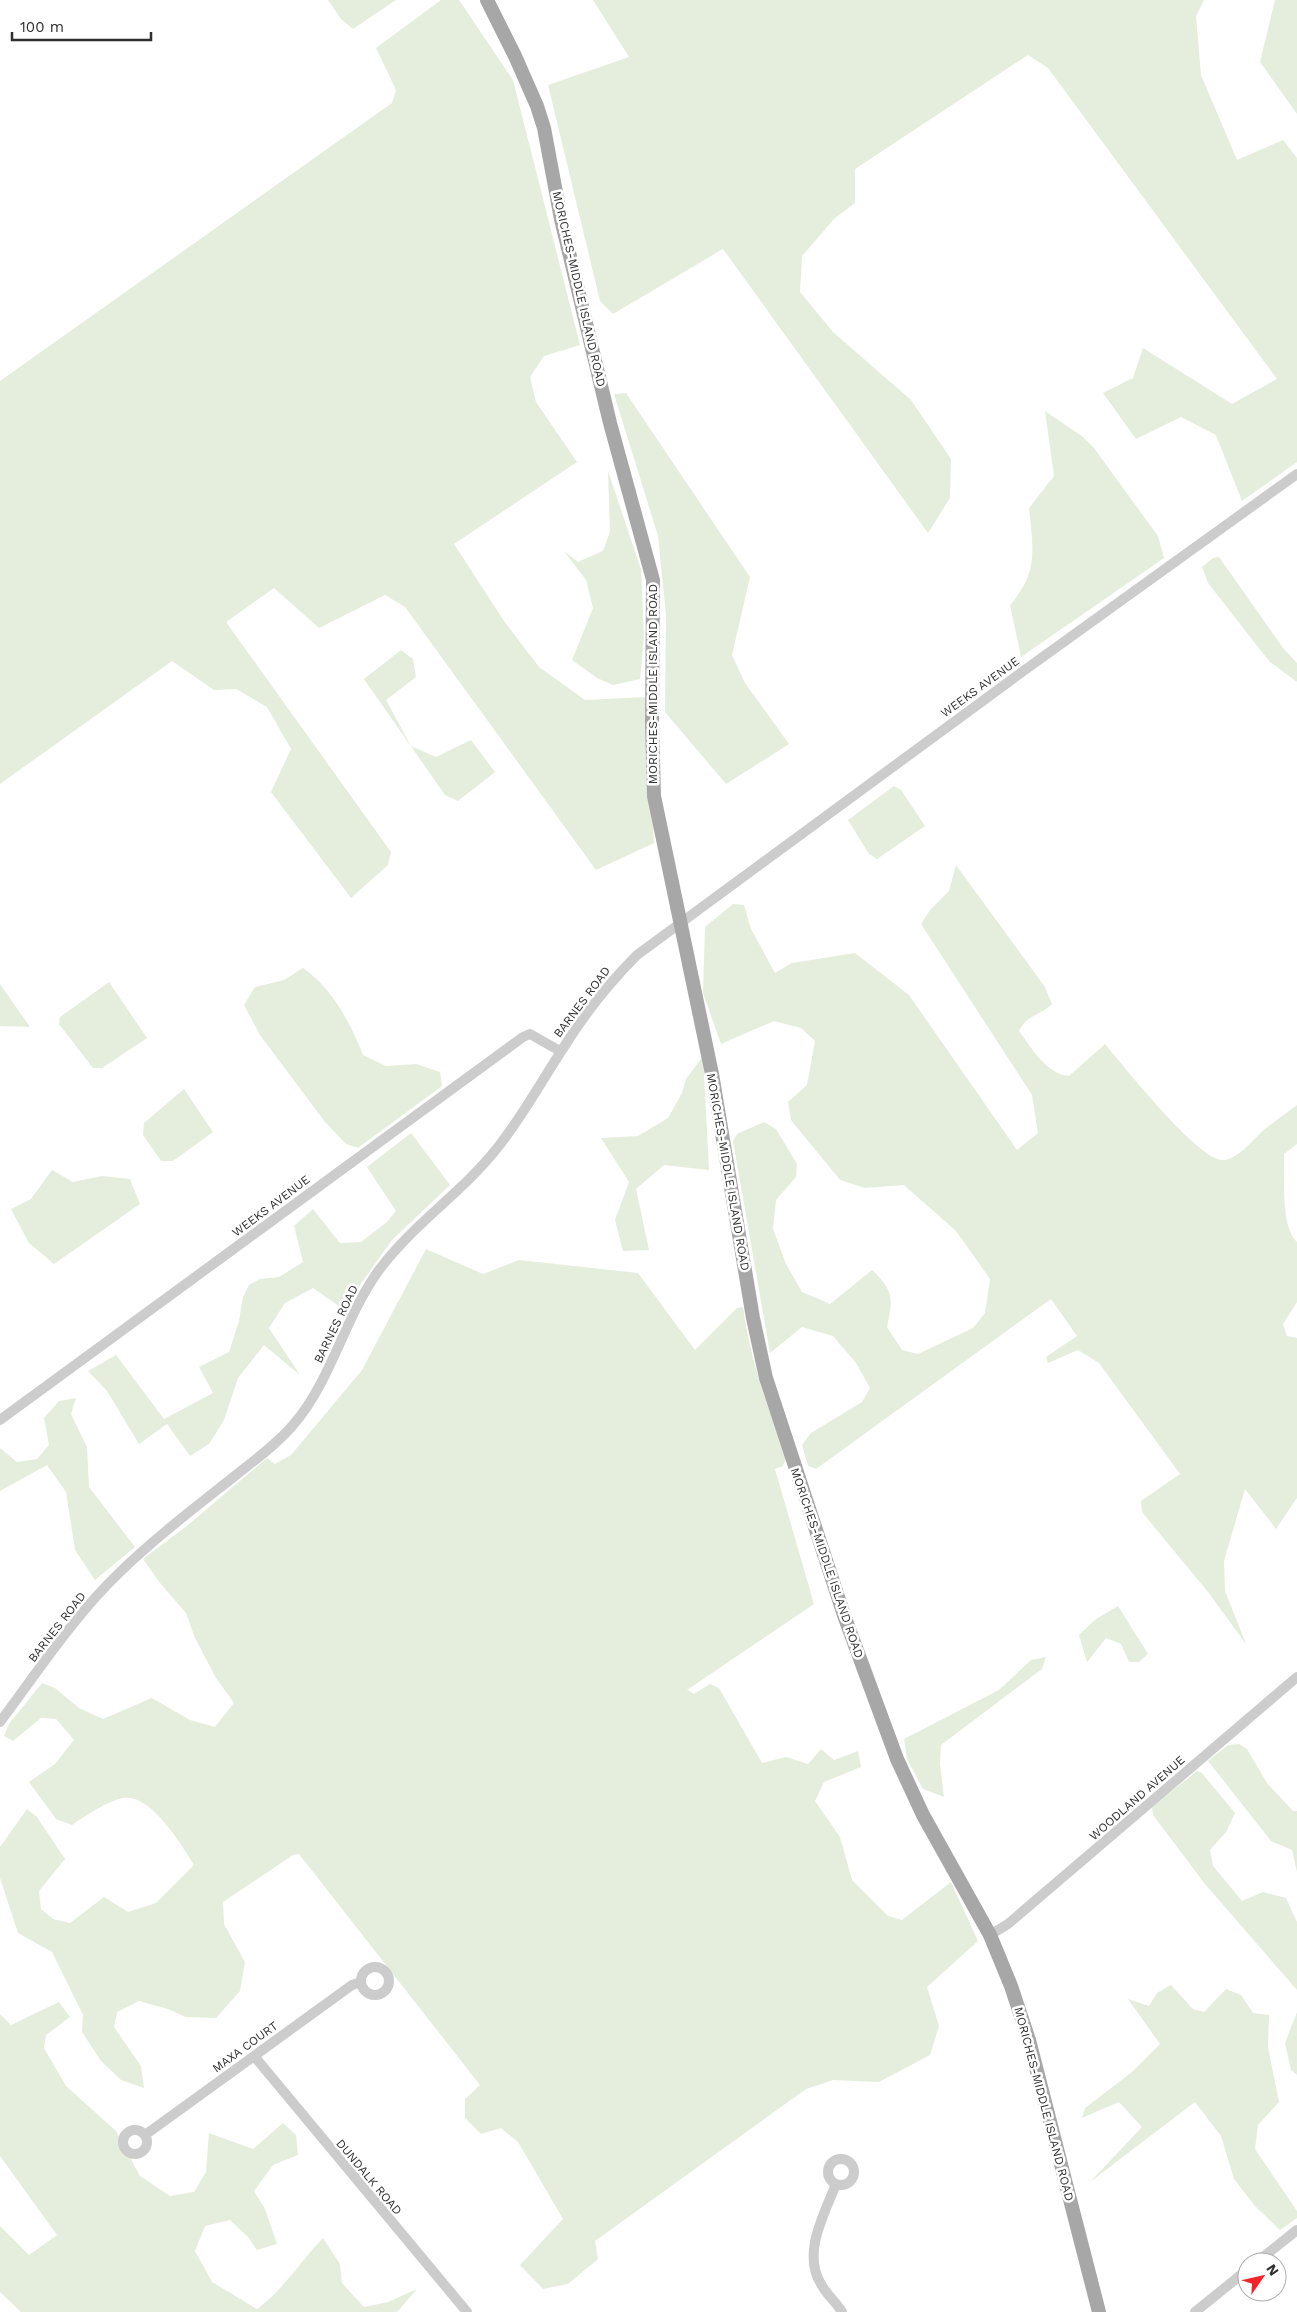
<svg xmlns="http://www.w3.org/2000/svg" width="1297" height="2312" viewBox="0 0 1297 2312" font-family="'Work Sans',sans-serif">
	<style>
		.green { fill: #e5eedc }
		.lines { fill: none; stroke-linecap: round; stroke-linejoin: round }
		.minor { stroke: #ccc; stroke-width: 10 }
		.major { stroke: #a7a7a7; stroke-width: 14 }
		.labels { text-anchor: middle; stroke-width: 5; stroke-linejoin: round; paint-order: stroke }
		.street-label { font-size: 12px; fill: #2f2f2f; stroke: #fff }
	</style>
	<rect width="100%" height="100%" fill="#fff"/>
	<!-- green -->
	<path class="green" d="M328,0H396L353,29L341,19Z
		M441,0H459L513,80L580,345L544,356L530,377L536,402L577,462L454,544L504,621L539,667L585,700L645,697L654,843L596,870L405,607L385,595L319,628L274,588L226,622L391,852L388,865L351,898L271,792L291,749L267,707L236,689L214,690L172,661L0,784V381L392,103L396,90L376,48Z
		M593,0H1204L1196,16L1201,75L1237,160L1283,140L1297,158V462L1242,501L1216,435L1181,417L1136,439L1103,393L1133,378L1143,348L1232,404L1277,379L1048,68L1028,55L855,169V203L835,218L802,256L800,292L833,332L911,400L951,459L950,498L928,533L723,249L613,314L600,301L548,85L629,57Z
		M1275,0H1297V114L1260,62Z
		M626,393L750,577L732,655L745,683L789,744L726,784L665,712L666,615L658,536L614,394Z
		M1045,411L1083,437L1094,448L1158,536L1164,558L1021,657L1010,605C1039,572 1033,548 1029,508L1054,476Z
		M608,471L641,569L644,636L640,679L613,685L597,678L572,660L593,608L586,580L564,551L578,562L603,551L610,532Z
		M1219,557L1283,648L1297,663V682L1269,661L1208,583L1202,567L1213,558Z
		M401,650L413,659L416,677L386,700L411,746L436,757L471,740L495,772L458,801L445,795L364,679Z
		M894,786L901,790L925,826L877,859L869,854L848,820Z
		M956,865L1045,987L1052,1004C1040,1016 1026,1015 1019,1031C1032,1048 1046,1074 1069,1076L1105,1044C1122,1064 1201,1164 1224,1160C1240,1158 1254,1138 1266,1128C1276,1120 1287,1113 1297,1105V1144L1284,1154C1285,1177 1280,1226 1297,1242V1302L1283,1324L1287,1336L1297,1338V1498L1276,1529L1245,1489L1224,1561L1225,1591L1246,1644L1208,1592L1142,1512L1141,1501L1180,1474L1099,1363L1078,1350L1048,1363L1046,1357L1077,1336L1051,1299L816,1469L808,1466L802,1445L811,1433L862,1402L870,1388L856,1363L833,1336L802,1327L770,1353L733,1141L737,1134L764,1122L776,1129L797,1164L796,1177L776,1200L773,1229L786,1264L802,1292L830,1304L872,1270C894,1291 893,1298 887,1327L902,1350L918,1354L973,1328L985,1313L990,1279L956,1231L904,1185L865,1188L840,1180L791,1120L788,1102L807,1085L815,1041L801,1028L774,1021L721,1044L703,993L705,927L733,904L744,905L751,929L775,973L792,963L855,953L909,995L1017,1150L1038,1133L1032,1095L921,924L930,910L949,891Z
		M303,968C332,988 350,1022 363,1055L386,1066L416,1064L440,1072L442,1086L358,1148L346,1144L325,1122L260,1035L244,1005L255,987L284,980Z
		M109,982L147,1038L102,1068H93L59,1024L60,1017Z
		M0,984L30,1027L0,1026Z
		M703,1056L709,1170L664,1165L636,1189L649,1250L623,1251L615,1220L629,1182L601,1138L638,1136L668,1118L682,1093L686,1079Z
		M184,1089L213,1132L173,1161H161L143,1135L144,1123Z
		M411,1133L450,1185L392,1240L343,1309L313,1288L285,1303L269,1328L300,1375L264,1345L238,1378L224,1420L209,1444L190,1456L167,1424L139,1444L107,1391L88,1371L116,1355L164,1419L213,1393L199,1367L229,1352L239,1321L243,1297L249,1285L260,1279L279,1277L303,1262L294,1226L313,1209L340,1243L361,1242L387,1222L396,1211L367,1167Z
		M52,1170L73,1182L102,1176L130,1179L140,1204L54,1264L29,1243L11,1209L31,1199Z
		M426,1249L483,1274L519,1260L638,1273L695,1350L737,1308L743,1307C751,1361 766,1406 787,1455L783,1466L775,1469L814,1604L687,1690L694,1694L710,1684L719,1688L762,1763L786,1757L808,1764L821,1749L834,1760L858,1751L861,1767L824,1782L815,1801L840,1837L852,1880L888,1916L902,1920L951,1882L978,1941L927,1987L939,2026L930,2055L879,2082L833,2080L806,2089L595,2241L598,2259L568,2284L543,2289L520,2265L563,2219L518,2142L501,2128L481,2134L465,2118V2099L480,2085L299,1854L293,1855L223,1902L224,1924L245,1962L240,1991L216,2018L186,2017L168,2009L139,2001L117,2012L114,2027L141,2066L144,2088L121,2080L101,2061L82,2032L83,2015L52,1952L18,1933L0,1878V1847L27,1809L37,1817L65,1859L39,1891L41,1909L53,1919L70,1923L104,1897L128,1912L156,1903L194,1865C181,1844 151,1794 124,1798C109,1800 85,1816 72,1825L56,1819L29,1782L55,1764L74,1740L56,1719L41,1718L13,1741L4,1736L9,1724L42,1683L55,1688L79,1708L103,1719L152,1698L190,1720L215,1727L234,1703L216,1678L195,1638L186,1613L160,1583L143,1559L188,1525L267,1458L275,1464L291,1455L362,1370Z
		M76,1398L71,1414L87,1447L89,1487L135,1547L95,1580L75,1550L66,1492L47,1465L0,1491V1448L17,1462L37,1459L49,1445L44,1418L59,1401Z
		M1118,1606L1148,1654L1139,1662H1129L1121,1644L1106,1638L1087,1662L1079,1635L1096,1619Z
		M1046,1657L1042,1669L941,1745L940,1764L944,1797L923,1789L907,1759L904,1739L999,1690L1031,1660Z
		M1239,1744L1247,1749L1267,1783L1293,1811H1297V1872L1292,1850L1271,1841L1208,1761L1228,1745Z
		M1197,1771L1202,1773L1235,1813L1226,1832L1210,1850L1213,1866L1242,1901L1263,1892L1286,1898L1297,1922V1990L1205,1884L1153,1815L1152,1807Z
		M1171,1985L1193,2009L1204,2012L1226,1989L1241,1995L1253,2013L1269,2015L1268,2047L1279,2102L1258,2125L1255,2149L1297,2211V2218L1280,2230L1255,2206L1234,2179L1221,2136L1195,2102L1090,2182L1142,2127L1119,2102L1082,2118L1085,2108L1132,2072L1160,2044L1128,1999L1149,2006L1157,1993Z
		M59,2002L70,2017L46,2035L44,2048L66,2086L116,2131L140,2176L170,2196L194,2192L206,2172L209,2133L253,2149L283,2123L296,2135L298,2155L273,2165L254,2191L265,2209L277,2244L257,2250L248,2237L230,2220L205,2226L195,2251L212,2282L257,2309C283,2290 301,2261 323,2238L340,2264L342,2283L364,2307L388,2302L417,2289L397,2312H21L0,2292V2226L29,2255L57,2235L0,2156V2014L11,2025Z
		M1297,2012V2075L1291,2070L1285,2043Z"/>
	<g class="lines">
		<!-- minor -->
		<path class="minor" d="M0,1420L523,1037L530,1034L560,1051
			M0,1722C38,1671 74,1616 120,1572C156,1537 197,1506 236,1475C256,1459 277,1444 293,1425C332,1380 344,1318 379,1270C413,1224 463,1192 498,1147C522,1117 541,1082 562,1050C583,1016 608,984 637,955L1022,672L1297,474
			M990,1935L1008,1924L1297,1677
			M361 1981a14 14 0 1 1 28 0a14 14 0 1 1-28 0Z
			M254,2056L467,2312
			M123 2142a12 12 0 1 1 24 0a12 12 0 1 1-24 0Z
			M145,2135L352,1985L361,1982
			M828 2172a13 13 0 1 1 26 0a13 13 0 1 1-26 0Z
			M836,2184C824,2215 802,2253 821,2284C826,2294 836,2302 842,2312
			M1257,2262L1297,2230
			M1195,2312L1247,2270"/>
		<!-- major -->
		<path class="major" d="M487,0L515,56L537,106L544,128L561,219L610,423L653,580L652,722L654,796L712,1074L753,1318L766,1378L845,1618L897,1759L923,1815L990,1935L1011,1986L1029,2040L1099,2312"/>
	</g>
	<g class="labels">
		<!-- street labels -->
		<g class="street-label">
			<text transform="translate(579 289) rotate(77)" y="4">MORICHES-MIDDLE ISLAND ROAD</text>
			<text transform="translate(653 684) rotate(-90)" y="4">MORICHES-MIDDLE ISLAND ROAD</text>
			<text transform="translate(980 687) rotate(-36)" y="4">WEEKS AVENUE</text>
			<text transform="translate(582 1002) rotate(-53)" y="4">BARNES ROAD</text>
			<text transform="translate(728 1172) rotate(80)" y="4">MORICHES-MIDDLE ISLAND ROAD</text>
			<text transform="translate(271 1206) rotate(-37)" y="4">WEEKS AVENUE</text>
			<text transform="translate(336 1324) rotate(-64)" y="4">BARNES ROAD</text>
			<text transform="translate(827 1563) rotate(71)" y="4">MORICHES-MIDDLE ISLAND ROAD</text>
			<text transform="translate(57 1627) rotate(-52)" y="4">BARNES ROAD</text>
			<text transform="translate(1137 1798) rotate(-41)" y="4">WOODLAND AVENUE</text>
			<text transform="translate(245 2047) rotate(-36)" y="4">MAXA COURT</text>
			<text transform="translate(1044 2104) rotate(75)" y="4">MORICHES-MIDDLE ISLAND ROAD</text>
			<text transform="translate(369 2177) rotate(50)" y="4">DUNDALK ROAD</text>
		</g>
	</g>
	<!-- north arrow -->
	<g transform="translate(1262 2277) rotate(56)"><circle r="24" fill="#ffffff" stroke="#acacac"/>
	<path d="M0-4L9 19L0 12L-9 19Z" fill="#f2252a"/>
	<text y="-8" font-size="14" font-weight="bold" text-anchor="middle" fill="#2f2f2f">N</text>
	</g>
	<!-- scale -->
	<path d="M12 32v8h139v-8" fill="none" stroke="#2f2f2f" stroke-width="2.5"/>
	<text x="20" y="32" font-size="15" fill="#2f2f2f" stroke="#ffffff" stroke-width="4" paint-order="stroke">100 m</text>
</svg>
